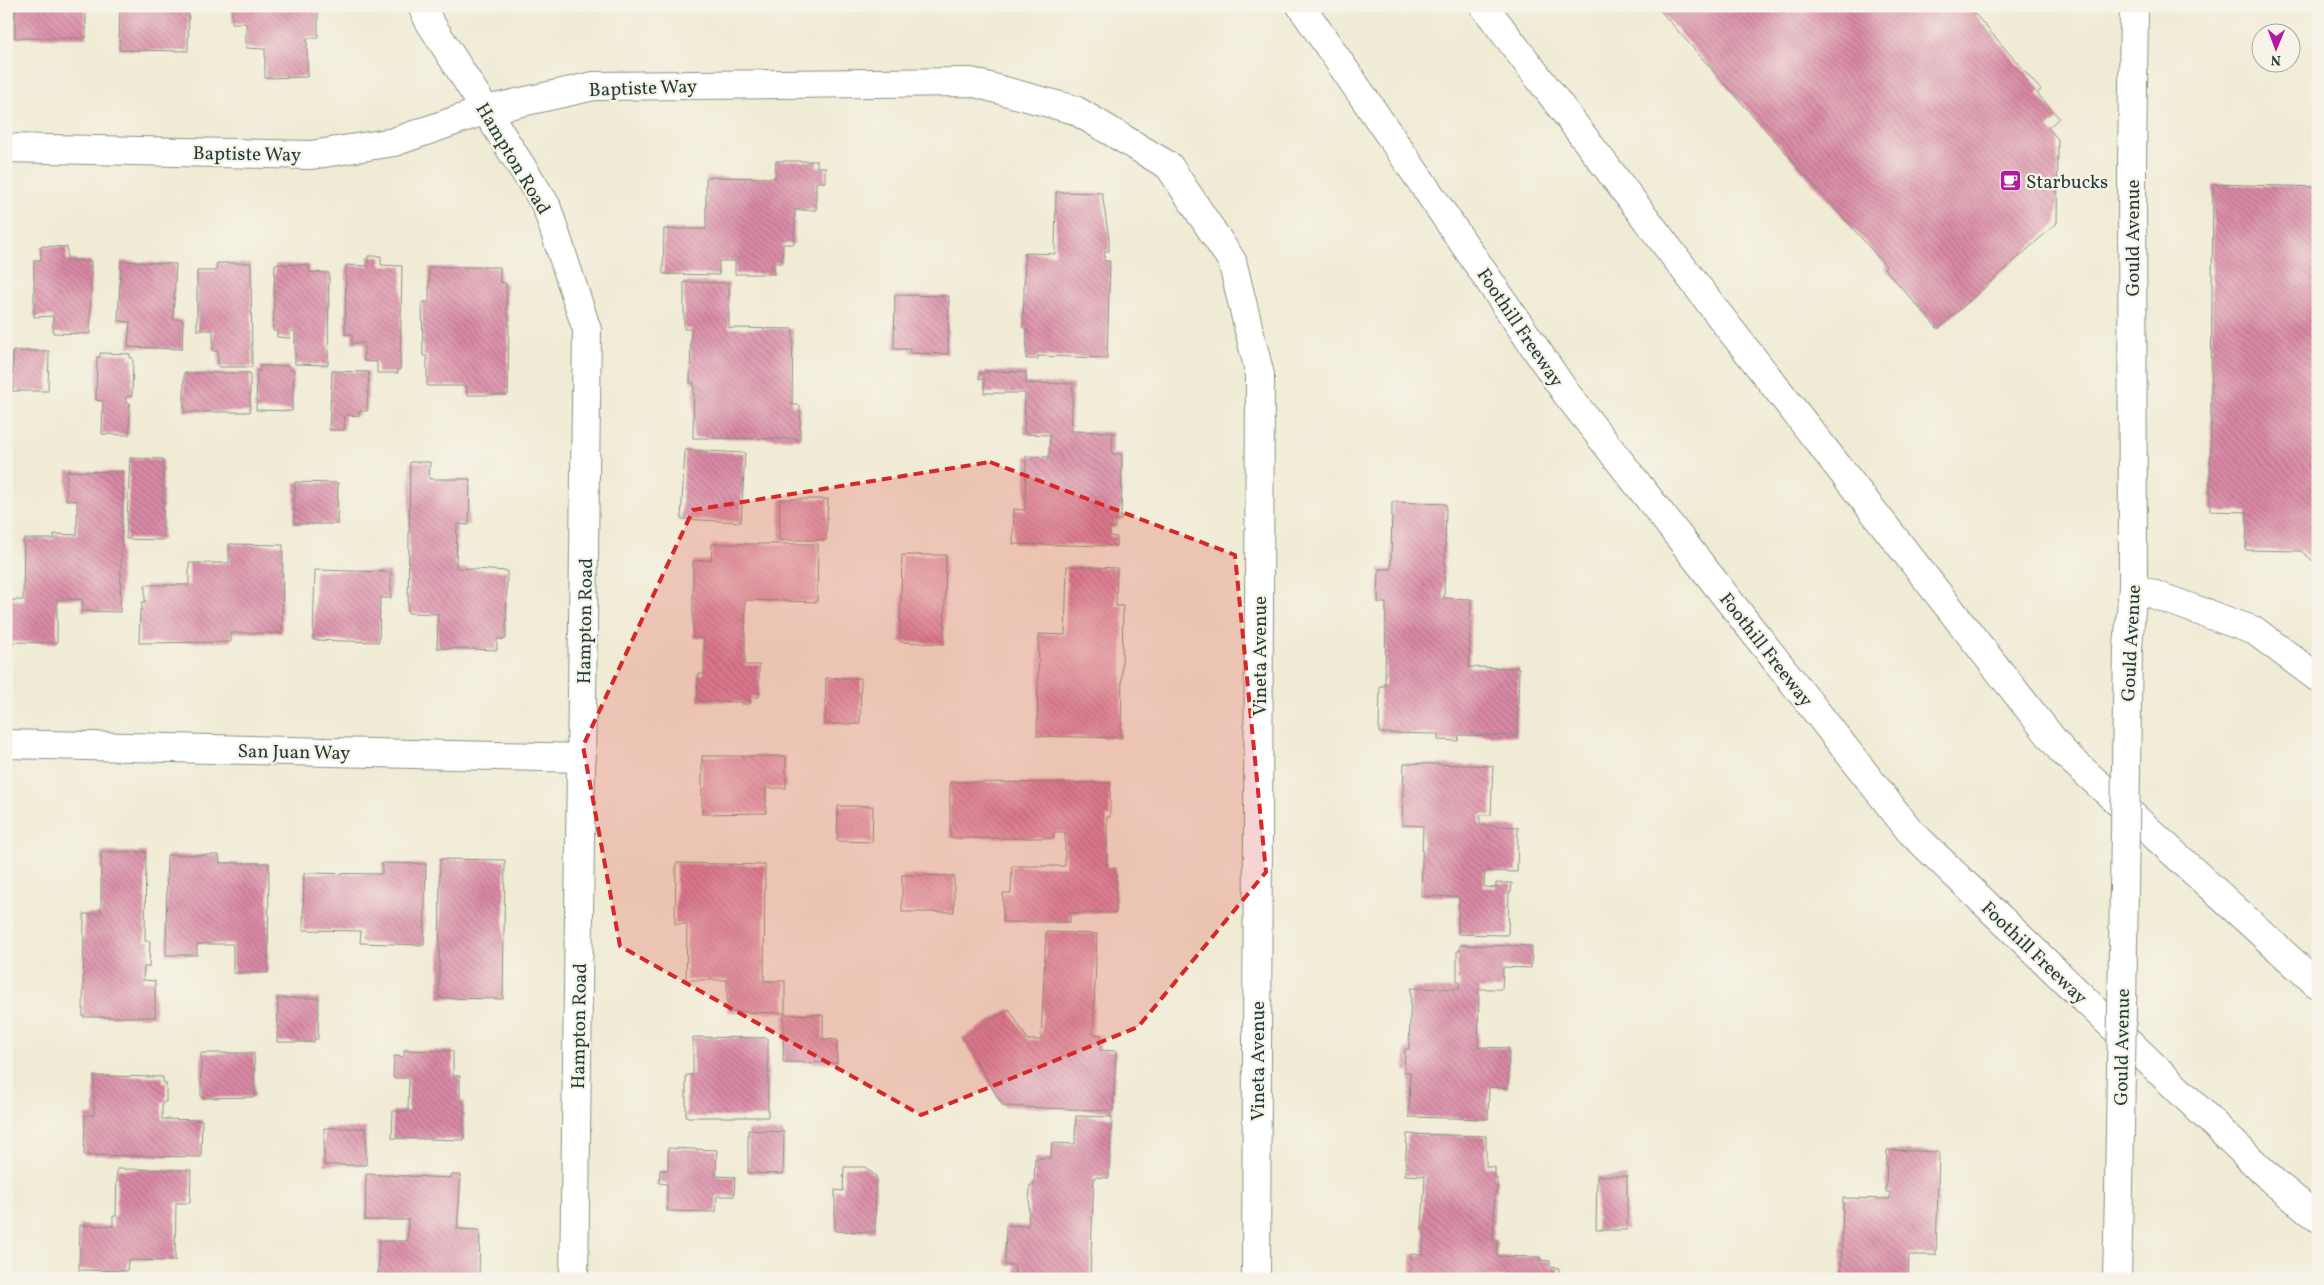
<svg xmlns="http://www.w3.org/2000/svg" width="2324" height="1285" viewBox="0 0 2324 1285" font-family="Vollkorn,serif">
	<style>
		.building { fill: url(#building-back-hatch) }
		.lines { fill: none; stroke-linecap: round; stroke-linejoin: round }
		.minor-casing { stroke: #889484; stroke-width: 30 }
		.major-casing { stroke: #889484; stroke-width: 30 }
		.highway-casing { stroke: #889484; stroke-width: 30 }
		.minor { stroke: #fff; stroke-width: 28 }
		.major { stroke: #fff; stroke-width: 28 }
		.highway { stroke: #fff; stroke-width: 28 }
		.major-bridge-casing { stroke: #889484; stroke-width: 30; stroke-linecap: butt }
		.major-bridge { stroke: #fff; stroke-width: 28 }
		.marked { fill: #d62828; fill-opacity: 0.2; stroke: #d62828; stroke-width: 4; stroke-dasharray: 10 6; stroke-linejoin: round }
		.labels { text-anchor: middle; stroke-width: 4.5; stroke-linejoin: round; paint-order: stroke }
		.street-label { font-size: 19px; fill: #1f3d34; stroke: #f7f3e8 }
		.poi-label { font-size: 19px; fill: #1f3d34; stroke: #f7f3e8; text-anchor: start }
	</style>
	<defs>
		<pattern id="building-back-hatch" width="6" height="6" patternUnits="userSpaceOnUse" patternTransform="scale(1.25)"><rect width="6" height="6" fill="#da89a5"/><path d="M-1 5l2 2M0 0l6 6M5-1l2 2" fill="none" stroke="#b07187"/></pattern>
	</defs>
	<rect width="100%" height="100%" fill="#f7f3e8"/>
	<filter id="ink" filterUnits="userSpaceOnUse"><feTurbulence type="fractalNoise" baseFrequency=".02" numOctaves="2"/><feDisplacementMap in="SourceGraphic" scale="10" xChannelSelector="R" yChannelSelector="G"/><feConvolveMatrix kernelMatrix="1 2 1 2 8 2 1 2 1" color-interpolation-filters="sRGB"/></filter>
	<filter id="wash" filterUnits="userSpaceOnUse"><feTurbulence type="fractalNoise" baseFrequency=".0096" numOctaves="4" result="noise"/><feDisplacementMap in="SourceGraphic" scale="20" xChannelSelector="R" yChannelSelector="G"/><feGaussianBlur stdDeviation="1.12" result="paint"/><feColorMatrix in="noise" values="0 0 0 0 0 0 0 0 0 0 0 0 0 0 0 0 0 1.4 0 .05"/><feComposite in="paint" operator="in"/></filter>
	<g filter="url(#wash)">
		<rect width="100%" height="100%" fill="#f0ebd4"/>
		<g id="blocks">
			<!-- building -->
			<path class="building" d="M15,6H86V38H15Z
				M120,6H189L188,51L119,50Z
				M232,6H318V38H307V77L265,78V49L246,48V23H232Z
				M1656,6H1968L2041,90L2037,93L2059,118L2048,128L2058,139L2057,223L1938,329L1884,268L1886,266Z
				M776,161H817V167H825V182H816V210H795L794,244H783L782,263H774V274H735V261H719V275L663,274L664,229H706V177L775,178Z
				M2213,184L2318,187V565L2301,551L2246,550L2247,512L2210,511Z
				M1056,192L1102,193L1109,239V251H1105L1104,261H1110L1107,358L1038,356V359H1026L1027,328H1023L1025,253L1055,254Z
				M41,246L67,247V260L91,261L90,334L53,333V316L34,317V260H41Z
				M368,256H381V265L402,266L400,370L398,369V373H377V362L364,361V343H352V334H345L346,265L368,266Z
				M121,261L176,264L173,319L183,320L182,349L128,347L130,322L118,321Z
				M217,263H251L252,367H218V351H213V330H197V271H216Z
				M275,264L309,265V272L329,273L328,365L295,364V331H290V338L277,337V331H273Z
				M429,267H500V282L506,283L507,315H509L508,395H467V386H427V356H423L422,302H429Z
				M684,282L729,283V328L793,329L792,405H800V439L693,438L694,383H690L691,329H684Z
				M895,295L949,296L948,354L910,353V349H894Z
				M13,351H49L48,391H12Z
				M100,353L130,354V358H133L132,396L126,397V403H130L129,435L102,434L103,401L96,400L97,357H100Z
				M260,366H289V370H294L292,411L256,410L257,370L260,371Z
				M332,371L369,372L367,411H359V416L345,415L344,430H329Z
				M985,371L1026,372V383L1073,384L1071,431L1113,432L1112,454H1122L1121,520H1115V528H1110V536L1117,537L1116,546L1013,544L1014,509L1025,510L1026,456L1049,457L1050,435L1024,434L1025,393H984V379H979V373H985Z
				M184,373H250V412H184Z
				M685,450L745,453L741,522L681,519Z
				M130,458L163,459V540L126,539Z
				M410,462H430L429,479H470L469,525L457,524L456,568L507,571L506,639H497V650L437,648L438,614L408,613Z
				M67,471L123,472L120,612L82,611V599H57V643L11,642L12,600H23L24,539H54V534L77,535V501L66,500Z
				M295,482L338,483L337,524H294Z
				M780,499H828L826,540H779Z
				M1392,502L1446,504L1444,598L1471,599L1469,667L1519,668L1517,736L1459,735L1458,741L1438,740V734L1379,733L1380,686H1385L1386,603H1378L1379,569H1391Z
				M229,544L283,545L282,633H231V642L139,643L140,610H142V602H145V585H189V563H229Z
				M712,544H818L817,602L745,600V665H759V697H750V704H742V702L698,701V674H704V638H693V561L711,560Z
				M902,555H946L944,644L900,642Z
				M1067,566L1117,568L1116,606H1123L1121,738L1037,736L1039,634L1065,635Z
				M315,570L391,572V598H380L379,642L313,640Z
				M826,678H861L860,724H825Z
				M702,756H786V788H766V813L702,814Z
				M1404,763L1493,766L1491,815H1480V825L1518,827L1517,872L1485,871L1484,887L1496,888V883H1512L1511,892H1509L1508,935L1458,934L1459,897L1421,896L1423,826L1402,825Z
				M950,782L1110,783V817H1107V868H1116V913H1070V922H1003V893H1011L1012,866H1065V832H1054V838H950Z
				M838,806H873L872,842L837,841Z
				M101,852H146L145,941H150L149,967H144L143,980L155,981V1017H83L84,914H101Z
				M167,855H219L220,863H269L268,973H233V944H197V955H166Z
				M440,859L505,860L503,999L439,998Z
				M382,863L426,864L424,945L360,943L361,931L303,930L304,873L382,874Z
				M676,863L765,865L764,981H785V1013L727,1012V980H686L687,924H675Z
				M902,875L954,876V912H902Z
				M1046,932L1097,934L1093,1034L1101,1035L1100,1050L1116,1051L1113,1111L1003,1106L962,1038L1009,1009L1028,1040H1041Z
				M1460,945L1532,946L1531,968L1503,967L1502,989H1479L1478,1047L1509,1048L1508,1088L1489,1087L1488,1119L1409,1117L1410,1072H1404L1405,1049H1409L1411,988L1459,989L1460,981H1457V951H1460Z
				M278,998H319L318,1039H314V1042H277Z
				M784,1014L823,1015V1039L837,1040V1063L783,1062Z
				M693,1037L768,1038V1117H686V1075H693Z
				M404,1050L453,1051V1076H460V1101H464V1140L392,1138L393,1111H408L409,1078H393L394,1056L404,1057Z
				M201,1053H254L255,1097L201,1098Z
				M94,1076L163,1077V1083H166V1102H162V1119L202,1120L201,1157L84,1155L85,1115H94Z
				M1076,1116L1112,1117L1109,1178L1094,1177L1090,1279H1014L1015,1265H1005L1006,1225L1028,1226L1030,1185H1034L1035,1158H1051L1052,1143L1075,1144Z
				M324,1128H366V1165H324Z
				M748,1130L784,1132L783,1174L748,1173Z
				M1407,1134L1486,1136V1167H1495V1178H1497V1192H1495L1493,1240H1497V1256L1540,1257V1260L1550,1261V1267L1559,1268V1279L1473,1277V1279H1411V1254L1423,1255L1424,1229H1422L1425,1176L1405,1175Z
				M668,1148L717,1150L716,1176L735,1177L734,1196H717L716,1212L667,1211V1184L659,1183L660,1170H668Z
				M1887,1150L1939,1152L1936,1255H1909L1908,1279H1841L1843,1198L1890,1199V1192H1886Z
				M844,1167H865L876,1176L875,1232L835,1231V1190L843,1191Z
				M117,1169L191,1170L190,1203H176L175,1261L128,1260L127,1271L79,1270L80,1225L113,1226V1216H116Z
				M366,1174L451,1178V1175H461L457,1229L480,1230L479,1278L378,1276L379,1241H407L408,1220H365Z
				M1597,1176H1627V1230H1596Z"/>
		</g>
	</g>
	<g filter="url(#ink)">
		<use href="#blocks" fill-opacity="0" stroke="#889484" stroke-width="1"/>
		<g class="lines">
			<defs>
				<path id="minor" d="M422,6L429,21L546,205L587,330L574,1279
					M6,148L311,155L394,142L486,110L594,86L971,82L1075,110L1169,166L1232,261L1260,375L1256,1279
					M6,744L582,758"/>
				<path id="major" d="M2128,647L2133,587L2132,165L2134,6
					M2117,1279L2119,1190"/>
				<path id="highway" d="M1301,6L1566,393L1910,831L2274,1182L2318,1218
					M1484,6L1729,328L2062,751L2318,985
					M2133,587L2255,631L2318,678"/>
			</defs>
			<!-- minor casing -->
			<use href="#minor" class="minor-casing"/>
			<!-- major casing -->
			<use href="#major" class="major-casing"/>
			<!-- highway casing -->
			<use href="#highway" class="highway-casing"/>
			<!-- minor -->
			<use href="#minor" class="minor"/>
			<!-- major -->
			<use href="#major" class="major"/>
			<!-- highway -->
			<use href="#highway" class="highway"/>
			<defs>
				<path id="major-bridge" d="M2119,1190L2128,647"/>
			</defs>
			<!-- major-bridge casing -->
			<use href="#major-bridge" class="major-bridge-casing"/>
			<!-- major-bridge -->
			<use href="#major-bridge" class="major-bridge"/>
		</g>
	</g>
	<!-- marked area -->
	<path class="marked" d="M990,462L1235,555L1266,872L1138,1027L921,1115L620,946L583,746L693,510Z"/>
	<!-- icons -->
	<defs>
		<symbol id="cafe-square" viewBox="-11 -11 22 22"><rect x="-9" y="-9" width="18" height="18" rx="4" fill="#b5179e" stroke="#f7f3e8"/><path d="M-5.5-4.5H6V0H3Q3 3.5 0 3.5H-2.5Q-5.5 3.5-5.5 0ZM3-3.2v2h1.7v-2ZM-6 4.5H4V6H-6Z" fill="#fff"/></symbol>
	</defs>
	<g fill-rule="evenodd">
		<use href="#cafe-square" x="1998" y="168" width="25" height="25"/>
	</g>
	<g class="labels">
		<!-- street labels -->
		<g class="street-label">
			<text transform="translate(643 87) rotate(-2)" y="7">Baptiste Way</text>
			<text transform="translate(247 153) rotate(1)" y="7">Baptiste Way</text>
			<text transform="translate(514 158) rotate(59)" y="7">Hampton Road</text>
			<text transform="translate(2132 238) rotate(-90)" y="7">Gould Avenue</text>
			<text transform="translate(1521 327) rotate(56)" y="7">Foothill Freeway</text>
			<text transform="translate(584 621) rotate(-89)" y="7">Hampton Road</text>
			<text transform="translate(2130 643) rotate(-87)" y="7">Gould Avenue</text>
			<text transform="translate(1767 649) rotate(52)" y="7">Foothill Freeway</text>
			<text transform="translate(1259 656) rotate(-90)" y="7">Vineta Avenue</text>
			<text transform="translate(294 751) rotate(1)" y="7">San Juan Way</text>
			<text transform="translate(2035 952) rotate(44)" y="7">Foothill Freeway</text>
			<text transform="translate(578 1026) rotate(-89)" y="7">Hampton Road</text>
			<text transform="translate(2121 1047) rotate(-89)" y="7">Gould Avenue</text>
			<text transform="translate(1257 1061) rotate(-90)" y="7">Vineta Avenue</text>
		</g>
		<!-- poi labels -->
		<g class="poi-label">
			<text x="2026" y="188">Starbucks</text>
		</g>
	</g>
	<!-- margin -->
	<rect width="2324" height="1285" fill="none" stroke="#f7f3e8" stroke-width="25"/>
	<!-- north arrow -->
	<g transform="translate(2276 48) rotate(181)"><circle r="24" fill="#f7f3e8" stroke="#a1aaa0"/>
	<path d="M0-4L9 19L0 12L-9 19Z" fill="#b5179e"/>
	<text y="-8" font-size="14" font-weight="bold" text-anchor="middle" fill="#1f3d34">N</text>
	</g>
</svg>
